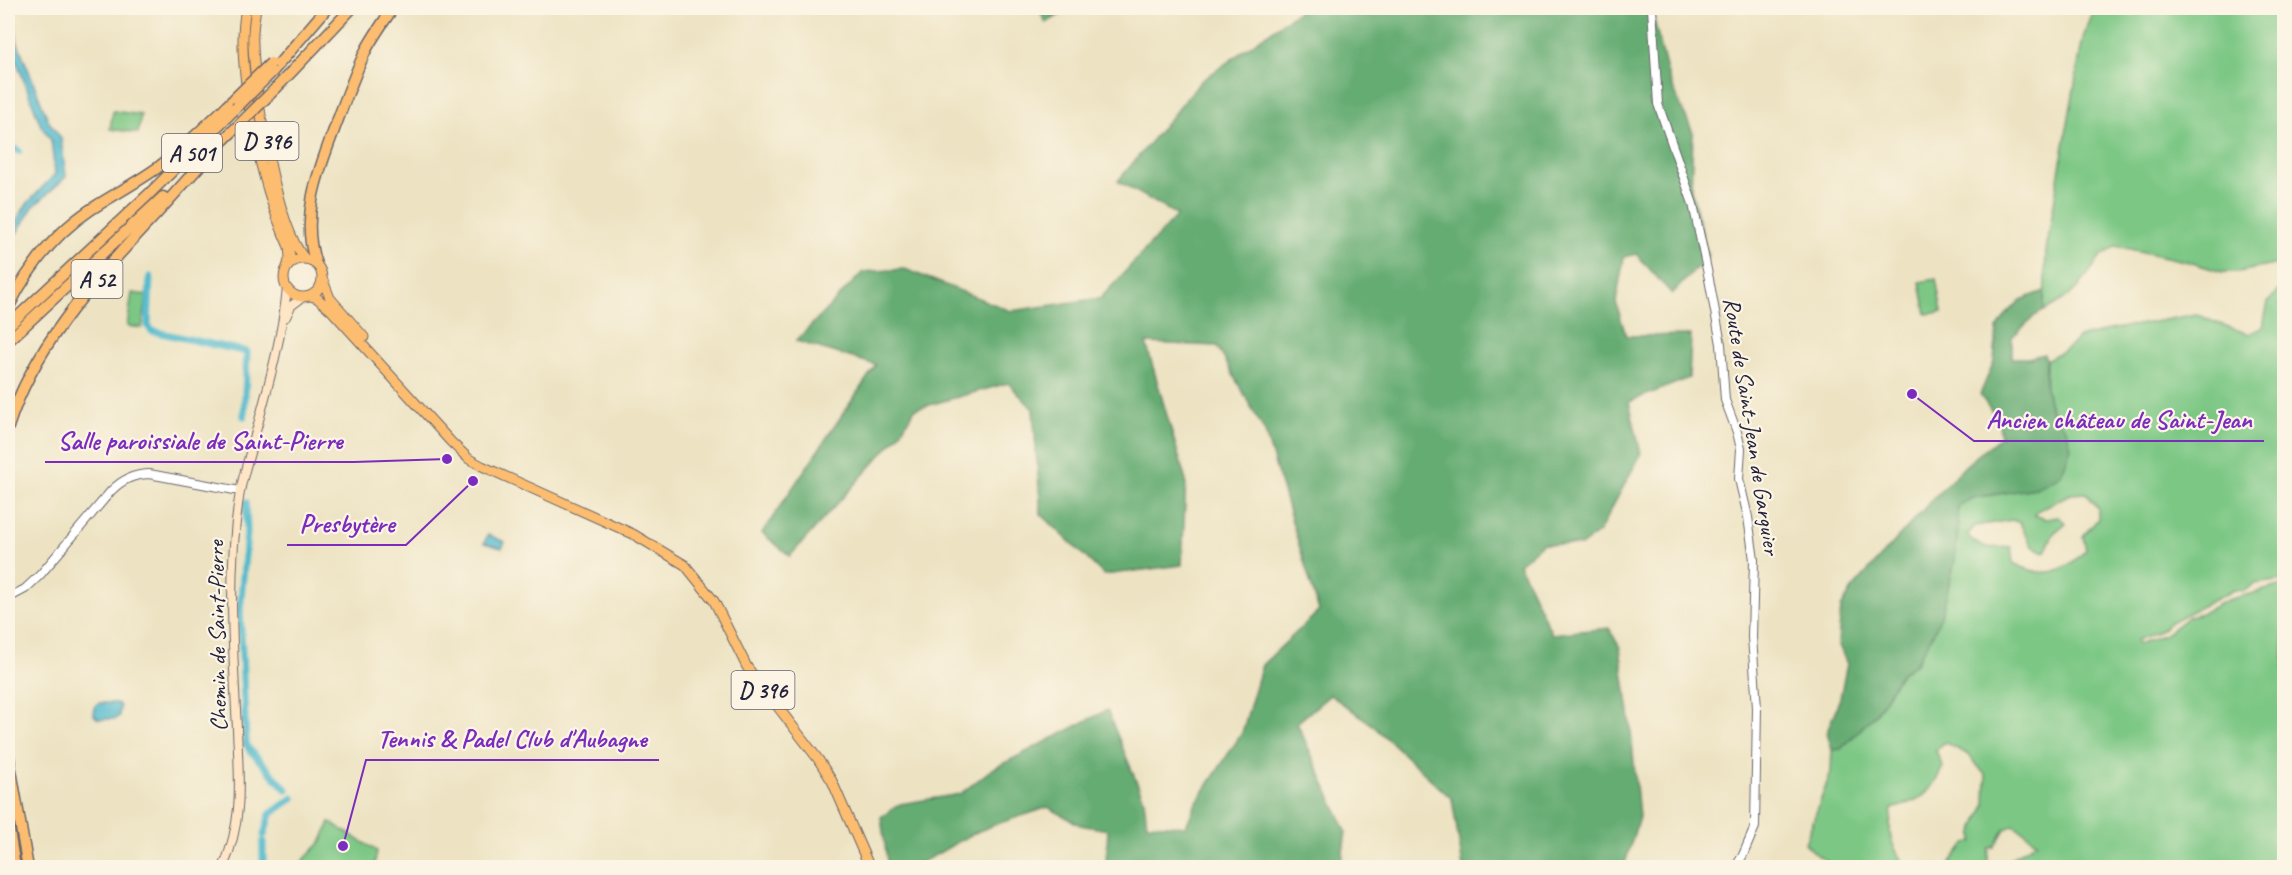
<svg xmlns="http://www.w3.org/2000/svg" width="2292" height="875" viewBox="0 0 2292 875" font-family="Caveat,sans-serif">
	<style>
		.green { fill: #7cc784; stroke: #4f7460; stroke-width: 1.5; fill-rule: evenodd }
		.forest { fill: #65ac72; stroke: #446756; stroke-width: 1.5 }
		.water { fill: #4fb9cc; stroke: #386e84; stroke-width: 1.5 }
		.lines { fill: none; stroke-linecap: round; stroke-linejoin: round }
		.canal { stroke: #4fb9cc; stroke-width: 7 }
		.tertiary-casing { stroke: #69666b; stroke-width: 10 }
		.secondary-casing { stroke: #69666b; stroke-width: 10 }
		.primary-casing { stroke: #69666b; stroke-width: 11 }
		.motorway-casing { stroke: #69666b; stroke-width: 13 }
		.tertiary { stroke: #fff; stroke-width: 8 }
		.secondary { stroke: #fee5c5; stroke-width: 8 }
		.primary { stroke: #fcbd6f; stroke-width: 9 }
		.motorway { stroke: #fcbd6f; stroke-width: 10 }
		.motorway-bridge-casing { stroke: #69666b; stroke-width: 13; stroke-linecap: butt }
		.motorway-bridge { stroke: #fcbd6f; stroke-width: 10 }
		.labels { text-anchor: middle; stroke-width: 4.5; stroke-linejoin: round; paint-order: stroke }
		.shield { fill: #fcf5e5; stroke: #63616e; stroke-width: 1.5 }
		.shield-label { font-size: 22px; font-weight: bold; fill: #22223b }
		.street-label { font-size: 24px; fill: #22223b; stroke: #fcf5e5 }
		.leader { fill: none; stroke: #7b2cbf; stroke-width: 2 }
		.callout-dot { fill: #7b2cbf; stroke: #fcf5e5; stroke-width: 2 }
		.callout-label { font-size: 26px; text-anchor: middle; font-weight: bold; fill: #7b2cbf; stroke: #fcf5e5; stroke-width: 4.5; stroke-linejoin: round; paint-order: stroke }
	</style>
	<rect width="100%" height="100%" fill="#fcf5e5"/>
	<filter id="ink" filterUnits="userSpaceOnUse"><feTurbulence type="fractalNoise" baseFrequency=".0167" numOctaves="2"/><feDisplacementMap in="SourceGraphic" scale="12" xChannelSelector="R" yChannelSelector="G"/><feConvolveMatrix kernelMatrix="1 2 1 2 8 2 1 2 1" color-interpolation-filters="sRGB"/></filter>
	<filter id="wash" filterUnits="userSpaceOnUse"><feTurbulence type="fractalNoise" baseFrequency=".008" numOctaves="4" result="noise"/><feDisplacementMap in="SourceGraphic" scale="24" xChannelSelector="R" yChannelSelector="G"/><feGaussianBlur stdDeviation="1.35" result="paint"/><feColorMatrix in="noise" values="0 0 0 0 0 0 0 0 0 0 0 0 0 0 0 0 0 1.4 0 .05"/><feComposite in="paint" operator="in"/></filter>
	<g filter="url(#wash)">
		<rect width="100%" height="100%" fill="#ede3c3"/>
		<!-- green -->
		<path class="green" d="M2095,8H2284V263L2238,272H2222L2189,262L2116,246L2101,256L2078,288L2057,304L2044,311L2046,251L2057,185L2083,38Z
			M113,111L141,115L138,133L110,129Z
			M1936,279L1942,312L1926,314L1920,282Z
			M2284,284V580L2254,584L2244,591L2234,590L2170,622L2162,630L2137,640L2138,644L2166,634L2189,616L2202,613L2227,600L2284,585V867H2010V859L2037,842L2014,825L2005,829L1994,847L1989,848L1987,867H1947L1965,844L1973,842V832L1985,805L1986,776L1969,755L1944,742L1936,751L1943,767C1929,795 1923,800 1892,809C1887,838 1891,843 1905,867H1835L1816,854L1805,843L1831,772L1832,750L1841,748L1857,733L1876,713L1901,673L1916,663L1954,565L1958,529V506L1972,498L2009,492L2060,420C2044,403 2045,382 2046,360L2070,347L2078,338L2110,330L2197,314L2214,322L2249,334L2263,327L2268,302ZM2086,493L2098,508V519L2083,536L2086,550C2063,574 2043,579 2013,563L2011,547C1993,548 1979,550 1967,535L1975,526L2012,520L2020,523L2032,546L2045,552L2054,533L2066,523L2058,517L2046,519L2034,515L2037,511L2070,494Z
			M132,293L147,295L142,328L127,326Z
			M330,822L377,851L374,867H297L322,841Z"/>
		<!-- forest -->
		<path class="forest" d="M1038,8H1071L1046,23Z
			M1303,8H1651L1669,79L1693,133L1691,190L1708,256L1672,294L1636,254L1624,257L1616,302L1626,336L1691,335L1689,378L1629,402L1641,454L1599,532L1581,546L1543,543L1519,564L1552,634L1609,628L1620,648L1630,720L1639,817L1624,867H1463L1452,799L1370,723L1330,695L1297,723L1346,831L1341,867H1116L1106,862L1108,830L1080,825L1048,807C1022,817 993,823 969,836C937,852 927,867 888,867L881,817L900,804L960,794L991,770L1107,710L1144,800L1147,824L1186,826L1196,803L1242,733L1262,665L1319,611L1265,432L1217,346L1146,343L1186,481L1182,565L1104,575L1041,514L1033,409L1008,383L915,409L899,435L790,556L762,533L876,365L796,341L863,272L905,269L1011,311L1101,298L1177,215L1118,181L1200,82Z
			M2044,291V311L2036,315L2012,337V358H2028L2044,354L2046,360L2045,383L2051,411L2066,429L2071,447L2064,468L2058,477L2036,488L1972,498L1958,506V529L1954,565L1941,616L1932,636L1916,663L1901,673L1876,713L1841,749L1832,750L1827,732L1840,698L1847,664L1838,643L1841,608L1852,589L1930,502L1966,465L2001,436L1998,420L1980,395L1994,361L1997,329L2006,315L2021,300Z"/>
		<!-- water -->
		<path class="water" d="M8,8H12L17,41L49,122L61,138L66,177L33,207L8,247V233L27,204L55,174L51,140L41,126L9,41Z
			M488,535L505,542L502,548L484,543Z
			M99,703H117L120,706L119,716L115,719H98L94,715L95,706Z"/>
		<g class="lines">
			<!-- canal -->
			<path class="canal" d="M8,145L19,151
				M150,277L148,326L152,331L247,352L244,416
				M246,502L247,533L240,610L246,743L249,749L287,790
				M264,835L270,814L293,798
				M263,842V862L266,868"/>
		</g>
	</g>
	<g filter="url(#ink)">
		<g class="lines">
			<defs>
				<path id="tertiary" d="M1652,8L1658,104L1693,204L1709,279L1721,344L1725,400L1737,432L1741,449L1739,479L1748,517L1754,560L1752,637L1757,708L1755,827L1743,855L1735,868
					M8,598L25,589L40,575L111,491C123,479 133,475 149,474L240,491"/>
				<path id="secondary" d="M286,317L291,306L303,297
					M223,868C244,818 239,781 237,729C233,650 227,571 240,492C243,475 249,457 254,439C267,390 282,339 287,288"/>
				<path id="primary" d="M246,8C240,39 244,69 248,100C256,152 268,200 289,247L290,257L287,267
					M256,8C254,20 252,32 253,44C254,90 276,226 305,259
					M284 278a19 19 0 1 1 38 0a19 19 0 1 1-38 0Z
					M322,278L330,298L364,337
					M310,296L317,298L331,310L451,442L469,459L482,466L633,534L685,565L714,601L747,667L818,759L832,781L870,868"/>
				<path id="motorway" d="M272,72L327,8
					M276,88L352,8
					M210,153L240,124
					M316,264C299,215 320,167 337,122C346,98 355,73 366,50C374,35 384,21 393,8
					M8,308C27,270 54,234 90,210C113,195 138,182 160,166C187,145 211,121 235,98
					M8,326L147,196L236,108
					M8,341L163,197
					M8,427C33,348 88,288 143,228C167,203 190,176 214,150
					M8,753L28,868
					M8,824L15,868"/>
			</defs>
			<!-- tertiary casing -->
			<use href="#tertiary" class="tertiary-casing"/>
			<!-- secondary casing -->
			<use href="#secondary" class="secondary-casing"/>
			<!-- primary casing -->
			<use href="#primary" class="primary-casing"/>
			<!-- motorway casing -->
			<use href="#motorway" class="motorway-casing"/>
			<!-- tertiary -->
			<use href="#tertiary" class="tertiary"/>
			<!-- secondary -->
			<use href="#secondary" class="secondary"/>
			<!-- primary -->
			<use href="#primary" class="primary"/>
			<!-- motorway -->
			<use href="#motorway" class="motorway"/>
			<defs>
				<path id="motorway-bridge" d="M235,98L271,63
					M236,108L272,72
					M240,124L276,88"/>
			</defs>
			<!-- motorway-bridge casing -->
			<use href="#motorway-bridge" class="motorway-bridge-casing"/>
			<!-- motorway-bridge -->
			<use href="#motorway-bridge" class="motorway-bridge"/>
		</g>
	</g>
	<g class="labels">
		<!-- shield labels -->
		<g class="shield">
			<rect x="235.5" y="122" width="63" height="38" rx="4.5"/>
			<rect x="162" y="134" width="60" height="38" rx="4.5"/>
			<rect x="71.5" y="260" width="51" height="38" rx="4.5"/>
			<rect x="731.5" y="671" width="63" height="38" rx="4.5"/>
		</g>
		<g class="shield-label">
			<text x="267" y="149">D 396</text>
			<text x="192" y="161">A 501</text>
			<text x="97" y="287">A 52</text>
			<text x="763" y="698">D 396</text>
		</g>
		<!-- street labels -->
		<g class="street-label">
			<text transform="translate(1752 426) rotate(81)" y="8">Route de Saint-Jean de Garguier</text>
			<text transform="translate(217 636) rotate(-91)" y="8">Chemin de Saint-Pierre</text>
		</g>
	</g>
	<!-- callouts -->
	<path class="leader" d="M1912 394L1974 441H2264M447 459L354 462H45M473 481L406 545H287M343 846L366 760H659"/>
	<g class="callout-dot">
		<circle cx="1912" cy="394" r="6"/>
		<circle cx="447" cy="459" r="6"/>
		<circle cx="473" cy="481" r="6"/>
		<circle cx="343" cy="846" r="6"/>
	</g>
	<g class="callout-label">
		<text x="2119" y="428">Ancien château de Saint-Jean</text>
		<text x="200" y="449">Salle paroissiale de Saint-Pierre</text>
		<text x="347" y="532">Presbytère</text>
		<text x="512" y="747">Tennis &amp; Padel Club d'Aubagne</text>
	</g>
	<!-- margin -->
	<rect width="2292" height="875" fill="none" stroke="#fcf5e5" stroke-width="30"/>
</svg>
